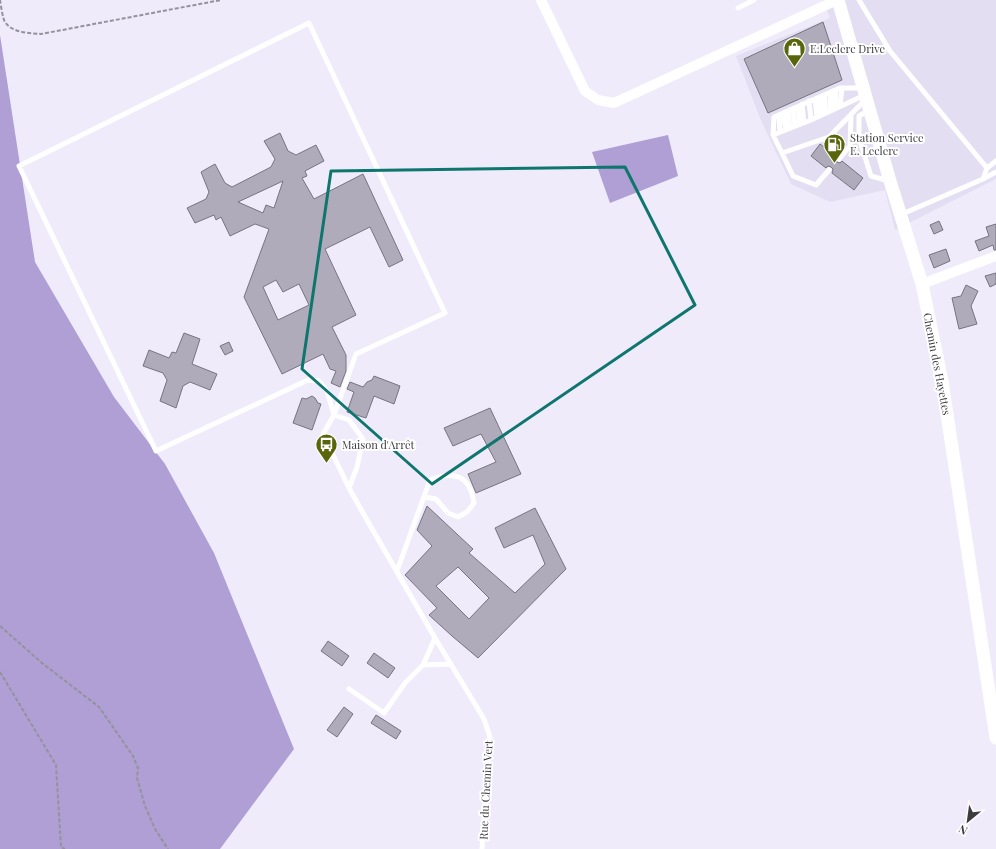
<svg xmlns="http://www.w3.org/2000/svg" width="996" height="849" viewBox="0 0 996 849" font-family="'Playfair Display',serif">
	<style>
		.built { fill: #e4def3 }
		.forest { fill: #af9fd4 }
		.building { fill: #afabba; stroke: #777481; fill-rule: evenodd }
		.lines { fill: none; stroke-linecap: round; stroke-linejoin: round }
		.path { stroke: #94929c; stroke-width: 2; stroke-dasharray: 4 2; stroke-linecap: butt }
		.service { stroke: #fff; stroke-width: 5 }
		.minor { stroke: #fff; stroke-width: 10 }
		.tertiary { stroke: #fff; stroke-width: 13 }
		.marked { fill: none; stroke: #0f766e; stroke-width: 3; stroke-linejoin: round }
		.labels { text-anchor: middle; stroke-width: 4; stroke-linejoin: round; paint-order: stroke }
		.poi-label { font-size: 11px; fill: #3c3b40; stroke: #fff; text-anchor: start }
		.street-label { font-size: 11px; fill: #3c3b40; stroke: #fff }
	</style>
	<rect width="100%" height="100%" fill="#efebfa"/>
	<!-- built -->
	<path class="built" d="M823,0H996V179L895,230L885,190L830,202L791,184L760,118L736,56L830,18Z"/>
	<!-- forest -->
	<path class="forest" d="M0,35L35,262L114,397L165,464L214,553L294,749L220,849H0Z
		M668,135L678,176L610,203L592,152Z"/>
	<!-- building -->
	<path class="building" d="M823,22L842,80L768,113L744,59Z
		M280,133L288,151L296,155L316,145L324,161L305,171L307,176L302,178L314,199L363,174L403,260L389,267L370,227L325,249L356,315L332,327L346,355V371L340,387L331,383L336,371L330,369L323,354L282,374L244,297L269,229L255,224L230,236L221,217L216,220L214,215L195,223L187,208L206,199L209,192L201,172L215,164L225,183L232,187L271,167L275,159L264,141ZM283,181L274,208L266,205L263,213L238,202ZM276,280L283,292L299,284L309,305L278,320L263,287Z
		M820,144L836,156L835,160L837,162L840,163L842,161L863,178L854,190L832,173L833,169L831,167L828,166L826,168L811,156Z
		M939,221L943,230L934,234L930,225Z
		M996,224V250H994L993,245L979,251L975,241L989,236L986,227Z
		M946,249L950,261L934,268L929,255Z
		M996,273V284L990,287L985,276Z
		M966,285L978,291L971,306L977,324L959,329L952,298L961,296Z
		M184,333L200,339L192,364L217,374L210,390L190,382L183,386L176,408L160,401L167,380L163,373L143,366L149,350L169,358L172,352L176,353Z
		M229,342L233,351L225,355L220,346Z
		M374,376L400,386L394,404L374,396L366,418L347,412L354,392L347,389L350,382L363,387L367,382L372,380Z
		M312,396L315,398L318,403L321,404L312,430L293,423L302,398L306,399Z
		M490,408L521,474L476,493L468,474L496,462L481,434L453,446L444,428Z
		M427,506L473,549L469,553L515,593L545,564L533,535L504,548L495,528L535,508L566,569L478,658L452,636L429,615L437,608L405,575L432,546L417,530ZM458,567L489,598L469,619L436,586Z
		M328,641L349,656L342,666L321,651Z
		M374,653L395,668L388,678L367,663Z
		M344,707L353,714L337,737L327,730Z
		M376,715L401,731L396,739L371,723Z"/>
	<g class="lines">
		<!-- path -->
		<path class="path" d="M0,0C1,6 2,14 4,20C10,33 29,33 41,34L221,0
			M0,626L42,663L99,707L133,756L138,768L137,778L145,806L155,829L168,849
			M0,672L56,765L61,847L65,849"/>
		<!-- service -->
		<path class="service" d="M859,0L890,51L987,168
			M738,8L754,0
			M309,23L445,313L356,354L334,415L327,391L319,381L308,380L156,451L19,166Z
			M825,95V113
			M865,95L811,120L773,135L782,153L829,137L866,99
			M820,97L821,115
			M815,99L817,117
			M809,101L811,120
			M802,104L804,123
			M840,106L842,88
			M798,107L800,124
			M835,108L836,90
			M793,109L795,126
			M869,110L859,116V138L871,176L889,181
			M788,111L790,128
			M830,111L831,92
			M783,113L786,130
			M779,115L780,132
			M773,135L774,117L840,88H863
			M782,153L793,176L816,185L829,170
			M839,159L850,146L851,116
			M983,179L996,172
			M900,215L983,179L987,168L996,161
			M349,488L357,467L363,439L349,420L334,415L323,434L349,488L363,513L435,638L484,719L490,737L482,849
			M397,571L430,480C455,470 470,476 474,503L467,512L458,517L448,513L436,499L424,497
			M423,665L451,664
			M349,689L384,713L405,683L423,665L435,638"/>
		<!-- minor -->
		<path class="minor" d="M541,0L585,91L598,100L614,103L837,0
			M922,284L996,256"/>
		<!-- tertiary -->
		<path class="tertiary" d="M838,0L890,181L922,284L942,381L996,738"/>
	</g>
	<!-- marked area -->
	<path class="marked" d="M625,167L695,305L432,484L302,369L331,171Z"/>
	<!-- icons -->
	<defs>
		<symbol id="shop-pin" viewBox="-11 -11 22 30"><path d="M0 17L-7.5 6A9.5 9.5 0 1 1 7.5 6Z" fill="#58650b" stroke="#fff"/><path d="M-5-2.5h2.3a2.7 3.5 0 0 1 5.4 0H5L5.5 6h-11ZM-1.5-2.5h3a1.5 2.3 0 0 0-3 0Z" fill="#fff"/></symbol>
		<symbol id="fuel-pin" viewBox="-11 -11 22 30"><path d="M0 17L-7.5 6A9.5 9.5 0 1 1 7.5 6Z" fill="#58650b" stroke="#fff"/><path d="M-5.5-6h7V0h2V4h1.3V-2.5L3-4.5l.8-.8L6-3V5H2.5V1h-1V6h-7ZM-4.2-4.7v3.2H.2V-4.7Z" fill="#fff"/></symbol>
		<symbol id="bus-pin" viewBox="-11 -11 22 30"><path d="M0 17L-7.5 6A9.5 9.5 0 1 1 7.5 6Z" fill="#58650b" stroke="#fff"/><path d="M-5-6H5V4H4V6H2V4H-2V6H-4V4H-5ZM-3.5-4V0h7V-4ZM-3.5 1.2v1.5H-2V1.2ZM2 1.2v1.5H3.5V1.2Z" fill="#fff"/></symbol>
	</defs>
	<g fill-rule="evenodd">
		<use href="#shop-pin" x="782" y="36" width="25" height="34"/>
		<use href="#fuel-pin" x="822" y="132" width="25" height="34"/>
		<use href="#bus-pin" x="314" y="432" width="25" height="34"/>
	</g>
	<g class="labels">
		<!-- poi labels -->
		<g class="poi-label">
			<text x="810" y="53">E.Leclerc Drive</text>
			<text x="850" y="142">Station Service<tspan x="850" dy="13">E. Leclerc</tspan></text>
			<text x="342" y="449">Maison d'Arrêt</text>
		</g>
		<!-- street labels -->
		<g class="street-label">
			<text transform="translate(937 364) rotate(79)" y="4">Chemin des Hayettes</text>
			<text transform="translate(486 790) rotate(-87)" y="4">Rue du Chemin Vert</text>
		</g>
	</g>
	<!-- north arrow -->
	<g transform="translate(968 821) rotate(209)" stroke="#ffffff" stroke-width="3" paint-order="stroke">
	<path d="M0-3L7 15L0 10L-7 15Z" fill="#3c3b40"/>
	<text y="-6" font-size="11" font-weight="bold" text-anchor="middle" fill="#3c3b40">N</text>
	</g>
</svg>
